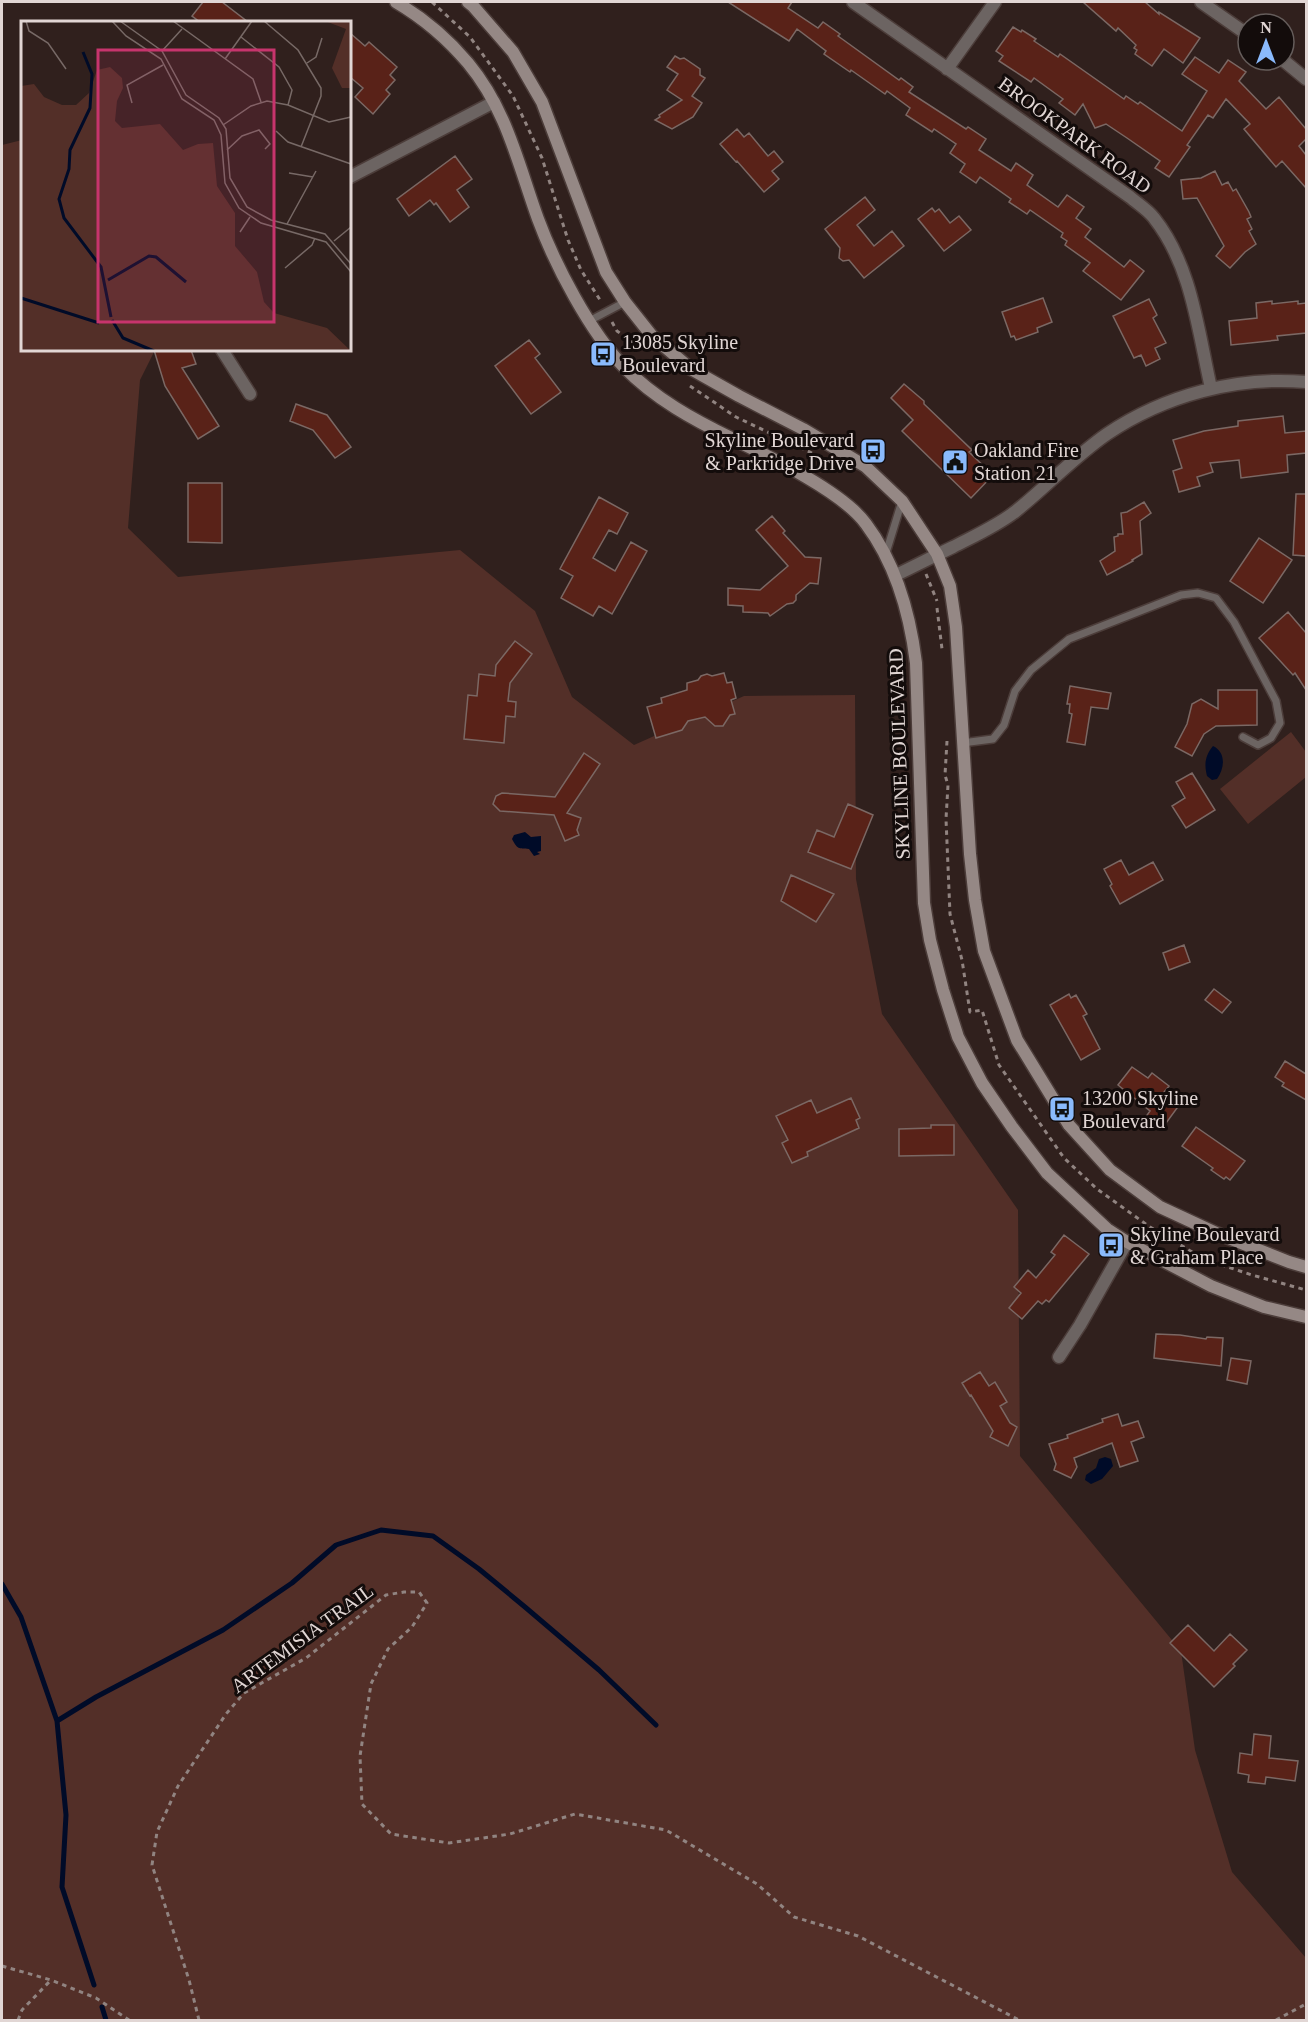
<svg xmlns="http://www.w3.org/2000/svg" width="1308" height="2022" viewBox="0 0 1308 2022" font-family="'Times New Roman',serif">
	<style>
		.green { fill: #532f28 }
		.water { fill: #000b28 }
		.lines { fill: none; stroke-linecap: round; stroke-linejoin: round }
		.stream { stroke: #000b28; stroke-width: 5 }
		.building { fill: #592218; stroke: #7b6864; stroke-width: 1.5 }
		.lane-casing { stroke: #4c3d3a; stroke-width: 10 }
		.street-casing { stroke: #4c3d3a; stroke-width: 15 }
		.secondary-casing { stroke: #4c3d3a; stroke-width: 15 }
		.path { stroke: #918481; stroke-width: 3; stroke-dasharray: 4.5 4.5; stroke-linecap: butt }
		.lane { stroke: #6c6462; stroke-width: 7 }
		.street { stroke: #6c6462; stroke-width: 12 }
		.secondary { stroke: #958885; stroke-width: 12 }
		.labels { text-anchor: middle; stroke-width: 6; stroke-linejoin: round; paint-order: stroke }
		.street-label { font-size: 20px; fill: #e1d6d4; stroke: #130c0b }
		.poi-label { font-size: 20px; fill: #e1d6d4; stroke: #130c0b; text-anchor: start }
		.inset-river { fill: none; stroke: #000b28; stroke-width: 3 }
		.inset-road { fill: none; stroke: #776966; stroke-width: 1.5 }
		.view { fill: #c7346d; fill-opacity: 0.15; stroke: #c7346d; stroke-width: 3 }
		.inset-edge { fill: none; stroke: #e1d6d4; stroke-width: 3 }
	</style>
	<rect width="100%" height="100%" fill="#30201d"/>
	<!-- green -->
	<path class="green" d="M22,140V350H155L140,380L128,528L178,577L460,550L535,611L572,697L634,745L744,696L855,695L856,879L882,1014L1018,1210L1020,1456L1181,1651L1195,1750L1232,1872L1306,1958V2020H2V145Z
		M1291,732L1306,752V777L1248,824L1220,789Z"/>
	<!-- water -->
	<path class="water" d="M1213,746C1226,752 1225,768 1217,779L1212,780L1207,776C1204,764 1205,756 1213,746Z
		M525,832L531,837L541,836V851L537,852L540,854L534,856L529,849C518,848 518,850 512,839L514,835Z
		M1105,1457L1111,1459L1113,1466L1102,1479L1091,1484L1085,1480L1086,1475L1096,1468L1099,1459Z"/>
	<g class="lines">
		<!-- stream -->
		<path class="stream" d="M2,1584L21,1617L57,1721L66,1815L62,1887L94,1985
			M57,1721L96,1697L223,1630L292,1583L336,1545L381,1530L433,1536L479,1569L525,1607L599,1670L656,1725
			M102,2007L106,2020"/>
	</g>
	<!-- building -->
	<path class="building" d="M203,2H222L248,22H200L192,16Z
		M728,2H792L788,8L818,28L823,22L840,34L838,36L899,80L901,78L913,87L909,92L966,129L968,127L986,139L979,150L1011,171L1016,163L1033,175L1027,185L1058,207L1067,195L1084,207L1076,218L1091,229L1085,237L1124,267L1130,260L1144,271L1121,300L1083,271L1090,263L1065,245L1067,241L1061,237L1063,233L1030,210L1027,214L1009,202L1011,199L980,177L976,183L960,172L965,164L950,153L956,144L934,129L932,132L906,115L910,108L887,91L885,94L851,70L850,72L824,54L826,51L797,29L789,41Z
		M1083,2H1145L1159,14V12L1200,38L1183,63L1164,49L1152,66L1135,54L1137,50L1134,48L1136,45L1118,28L1116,31Z
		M1013,27L1021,32L1022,30L1036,39L1034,41L1058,57L1060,54L1124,99L1126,96L1138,104L1140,102L1182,131L1207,91L1182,74L1195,57L1219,73L1228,60L1246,72L1239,81L1266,109L1279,97L1306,129V139L1299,146L1306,155V188L1282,161L1276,167L1244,129L1250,124L1226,99L1213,118L1208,115L1187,145L1190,147L1169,177L1155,168L1160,161L1127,138L1106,124L1095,128L1083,104L1075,115L1059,103L1063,99L1034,78L1031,82L999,61L1003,56L996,51Z
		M350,33L365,46L369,42L397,67L390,75L395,80L386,90L390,94L373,114L355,97L363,88L350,77Z
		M675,56L680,59L684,58L700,69V75L705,78L692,96L702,103L693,117L672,129L655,120L660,117L659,115L682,100L667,90L678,74L667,67Z
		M737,129L744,137L749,133L768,156L774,151L783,162L772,171L779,179L764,192L737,161L736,162L720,144Z
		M455,156L472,179L457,190L469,207L450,222L436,203L434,205L430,200L409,216L397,199Z
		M1215,171L1222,185L1228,182L1233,191L1236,189L1249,212L1251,217L1247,219L1252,229L1249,231L1256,244L1245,252L1230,268L1216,256L1224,246L1197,198L1183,199L1181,180L1201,178Z
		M865,197L875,210L857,225L874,246L892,231L904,246L864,278L849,260L843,261L839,258L840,248L825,229Z
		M932,208L935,212L939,209L950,223L959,216L971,230L944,251L918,219Z
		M1043,298L1052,322L1037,328L1038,332L1016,340L1014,336L1011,337L1002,312Z
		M1149,299L1157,315L1153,318L1166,343L1155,348L1160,359L1146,366L1141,355L1134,358L1113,316Z
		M1272,301V304L1298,301V304L1306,303V333L1277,336L1278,340L1231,345L1229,321L1257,318L1256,303Z
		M529,340L540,354L535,358L561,392L531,414L495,366Z
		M154,350H191L196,364L182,368L219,426L198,439L165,386Z
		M904,384L924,401V404L972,450L969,452L993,475L971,498L902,431L913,420L891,398Z
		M296,404L327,415L351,447L335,458L313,430L290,421Z
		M1283,416L1285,433L1306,431V453L1287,455L1288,472L1241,478L1239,460L1210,463L1213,472L1197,477L1200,486L1179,492L1173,471L1182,468L1173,440L1204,431L1238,426V421Z
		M188,483H222V543L188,542Z
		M1296,494H1306V556L1293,555Z
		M599,497L628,513L617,534L609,530L593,558L615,571L631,542L647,551L612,614L599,606L593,616L561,598L573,576L560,569Z
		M1144,502L1151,513L1140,521L1142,554L1132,560L1133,561L1107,575L1100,561L1115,551L1114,537L1118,536V534H1123L1121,513L1127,512Z
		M772,516L785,531L783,533L805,557L821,558L818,584L810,583L796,595V600L793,603L787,604L770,616L768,613L743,612V606L728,605V588L760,590L788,566L756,530Z
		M1259,538L1292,560L1263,603L1230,581Z
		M1288,612L1306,633V690L1295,673L1293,675L1259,638Z
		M515,641L532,654L510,683L508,701L516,702L515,717L506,716L504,743L464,739L468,695L477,696L479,674L495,676L496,665Z
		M724,673L727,683L732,682L736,698L731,700L735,714L730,715L723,726H715L705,717L688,721L682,730L656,738L647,707L662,703L661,698L687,690V683L698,680L701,676L707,674L712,676Z
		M1070,686L1111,693L1108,709L1091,707L1085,745L1067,742L1072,714L1069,713L1070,704H1067Z
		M1218,690H1257V725L1216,726L1204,734L1192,756L1175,747L1187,724L1192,704L1201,699L1218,709Z
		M584,753L600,764L567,813L581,818L577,830L579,835L565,841L554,815L500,811L493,804L496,796L502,793L555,797Z
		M1192,773L1215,810L1186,828L1172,806L1185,798L1176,782Z
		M848,804L873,815L851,869L808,852L817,830L834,837Z
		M1121,860L1129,875L1153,862L1163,880L1120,904L1110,886L1112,884L1104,869Z
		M791,875L834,894L816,922L781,901Z
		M1184,945L1190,962L1169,970L1163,953Z
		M1214,989L1231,1002L1222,1013L1205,1000Z
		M1069,994L1071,998L1076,995L1087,1014L1083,1016L1100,1049L1081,1060L1050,1005Z
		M1285,1061L1306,1074V1100L1282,1086L1284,1083L1275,1077Z
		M1132,1067L1148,1078L1152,1073L1169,1086L1164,1092L1180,1104L1161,1130L1145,1118L1150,1111L1118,1085Z
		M851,1098L860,1118L856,1120L859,1128L807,1152L808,1156L792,1163L782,1143L788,1140L776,1116L811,1100L817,1113Z
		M931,1125H954V1155L899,1156V1129L931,1128Z
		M1196,1127L1245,1161L1230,1180L1226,1177L1224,1179L1211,1170L1213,1168L1182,1146Z
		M1064,1235L1089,1254L1049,1302L1046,1300L1042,1304L1038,1301L1022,1319L1009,1308L1021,1293L1014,1287L1028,1270L1036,1278L1055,1255L1051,1252Z
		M1156,1334L1180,1335L1206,1339L1207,1337L1223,1338L1221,1366L1154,1358Z
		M1231,1358L1251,1361L1247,1384L1227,1380Z
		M980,1372L989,1386L995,1382L1007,1402L1000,1406L1010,1423L1017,1427L1008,1446L990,1437L993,1431L971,1395L970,1396L962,1383Z
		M1118,1414L1122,1426L1138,1421L1144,1437L1131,1442L1138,1461L1120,1467L1112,1443L1074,1458L1077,1467L1071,1478L1054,1470L1056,1464L1049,1444L1068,1438L1067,1435L1103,1422L1102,1419Z
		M1188,1625L1214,1651L1230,1634L1247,1650L1233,1664L1235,1666L1214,1687L1170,1643Z
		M1254,1734L1271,1736L1269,1758L1298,1761L1295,1781L1266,1777L1265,1784L1248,1782L1249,1775L1238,1773L1240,1753L1252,1755Z"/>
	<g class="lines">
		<defs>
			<path id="lane" d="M589,321L625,302
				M886,553L902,501
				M962,743L993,739L1004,725L1015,691L1031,670L1069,639L1181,595L1198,593L1216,598L1234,622L1276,701L1280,723L1271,738L1258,745L1243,737"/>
			<path id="street" d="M853,2L1130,197C1138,204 1148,210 1154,218C1192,266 1198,331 1211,388
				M1201,2L1248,35
				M1283,60L1306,79
				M947,69L995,2
				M350,177L494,102
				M222,350L250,394
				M896,575C915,566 934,556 953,547C974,536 997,526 1016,511C1047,486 1074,457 1107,434C1165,395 1237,376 1306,382
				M1059,1357L1080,1325L1127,1242"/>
			<path id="secondary" d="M396,2C423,18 447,38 468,63C507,110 518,164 538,219C555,265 590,332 624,367C655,399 694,420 733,439C770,457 843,492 866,524C896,564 910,614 916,663L924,903L930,940L943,990L958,1037L982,1083L1012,1127L1047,1173L1107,1229L1127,1242L1211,1286L1264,1307L1306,1317
				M468,2L473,6L513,52L542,102L606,272L625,302L652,336L691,369L739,396L803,429L865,466L902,501L937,554L950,586L956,627L970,854L975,900L984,951L1017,1040L1069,1125L1110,1170L1160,1207L1216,1233L1289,1262L1306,1267"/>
		</defs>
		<!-- lane casing -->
		<use href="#lane" class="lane-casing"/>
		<!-- street casing -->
		<use href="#street" class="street-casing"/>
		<!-- secondary casing -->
		<use href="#secondary" class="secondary-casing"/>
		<!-- path -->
		<path class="path" d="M432,2L470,37L513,96L542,158L568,240L581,270L602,303
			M612,322L617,331L645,351
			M690,386L736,417L816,455
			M926,574L937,601
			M937,608L942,649
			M947,741L945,775L948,785L946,819L950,914L962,960L970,1012L982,1010L999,1065L1064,1158L1097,1189L1150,1227L1204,1259L1252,1275L1306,1290
			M2,1966L51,1980L96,1998L129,2020
			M18,2020L22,2010L51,1980
			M199,2020L189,1980L152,1865L157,1832L178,1786L226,1714L244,1693L306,1658L386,1595L404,1592H419L427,1603L412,1627L388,1649L371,1684L360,1756L362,1804L391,1834L449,1843L510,1834L575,1814L666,1830L757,1884L794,1917L858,1936L1019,2020
			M1276,2020L1306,2004"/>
		<!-- lane -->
		<use href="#lane" class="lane"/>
		<!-- street -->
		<use href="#street" class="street"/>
		<!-- secondary -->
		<use href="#secondary" class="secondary"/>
	</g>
	<!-- icons -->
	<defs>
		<symbol id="bus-square" viewBox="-11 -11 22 22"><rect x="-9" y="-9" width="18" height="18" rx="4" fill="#8abafc" stroke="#130c0b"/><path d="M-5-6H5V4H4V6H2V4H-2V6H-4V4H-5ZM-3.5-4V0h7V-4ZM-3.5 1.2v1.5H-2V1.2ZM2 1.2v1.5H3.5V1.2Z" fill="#111"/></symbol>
		<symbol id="civic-square" viewBox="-11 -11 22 22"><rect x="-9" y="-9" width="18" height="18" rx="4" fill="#8abafc" stroke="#130c0b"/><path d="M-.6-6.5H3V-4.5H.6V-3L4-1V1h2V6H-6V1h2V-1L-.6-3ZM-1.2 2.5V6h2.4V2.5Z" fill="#111"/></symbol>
	</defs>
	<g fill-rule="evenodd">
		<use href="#bus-square" x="588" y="339" width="30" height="30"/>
		<use href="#bus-square" x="858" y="436" width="30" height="30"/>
		<use href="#civic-square" x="940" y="447" width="30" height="30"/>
		<use href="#bus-square" x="1047" y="1094" width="30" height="30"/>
		<use href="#bus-square" x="1096" y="1230" width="30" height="30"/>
	</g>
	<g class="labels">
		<!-- street labels -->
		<g class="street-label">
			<text transform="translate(1075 135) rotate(36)" y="7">BROOKPARK ROAD</text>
			<text transform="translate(899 754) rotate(-92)" y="7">SKYLINE BOULEVARD</text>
			<text transform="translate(302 1638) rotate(-36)" y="7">ARTEMISIA TRAIL</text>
		</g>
		<!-- poi labels -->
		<g class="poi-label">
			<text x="622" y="349">13085 Skyline<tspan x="622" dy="23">Boulevard</tspan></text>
			<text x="854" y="447" text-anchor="end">Skyline Boulevard<tspan x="854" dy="23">&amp; Parkridge Drive</tspan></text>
			<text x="974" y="457">Oakland Fire<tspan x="974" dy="23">Station 21</tspan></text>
			<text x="1082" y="1105">13200 Skyline<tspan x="1082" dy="23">Boulevard</tspan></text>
			<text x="1130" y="1241">Skyline Boulevard<tspan x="1130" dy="23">&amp; Graham Place</tspan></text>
		</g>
	</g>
	<!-- overview -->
	<g transform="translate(21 21)">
		<rect width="330" height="330" fill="#30201d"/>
		<path d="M304,0H330V67H321L311,47L325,8ZM89,46L101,57L102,67L96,80L94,100L101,107L139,103L162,129L177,123L192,122L196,165L214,192V225L236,251L243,281L253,292L306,307L330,330H0V65L13,63L23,76L41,84H55L68,72L76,49Z" fill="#532f28"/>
		<path class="inset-river" d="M62,31L71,53L69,87L49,129L48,148L38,178L43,197L80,246L90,296M87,259L128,235L135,236L165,261M0,277L78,302M91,299L102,317L133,330"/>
		<path class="inset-road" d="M5,0L8,10L27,22L45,48M91,0L105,15L140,38L161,78L193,99L200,114L204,162L218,187L240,202L305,221L330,251M99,0L141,30L165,74L198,97L205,108L209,157L226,186L250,199L304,213L330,243M152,0L232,58L240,81M243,0L277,29L300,67V75L280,126M220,16L258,46L271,69L267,84M141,30L161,8M204,38L231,0M286,42L295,36L301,17M111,82L106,64L142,44M202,104L230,85L246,80L267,84L308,101L330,96M255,110L267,121L330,143M206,129L221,115L238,109L249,123L244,128M268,152L292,156M266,203L295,150M219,211L229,196M313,220L330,206M264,247L291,224L294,217"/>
		<path class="view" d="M77,29H253V301H77Z"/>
		<rect width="330" height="330" class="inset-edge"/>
	</g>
	<!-- border -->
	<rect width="1308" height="2022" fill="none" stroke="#e1d6d4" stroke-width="6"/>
	<!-- north arrow -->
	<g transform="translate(1266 42)"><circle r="28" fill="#130c0b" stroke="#655d5b" stroke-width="1.5"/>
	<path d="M0-4.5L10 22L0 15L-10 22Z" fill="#8abafc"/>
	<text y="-9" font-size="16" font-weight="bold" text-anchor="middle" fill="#e1d6d4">N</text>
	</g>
</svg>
